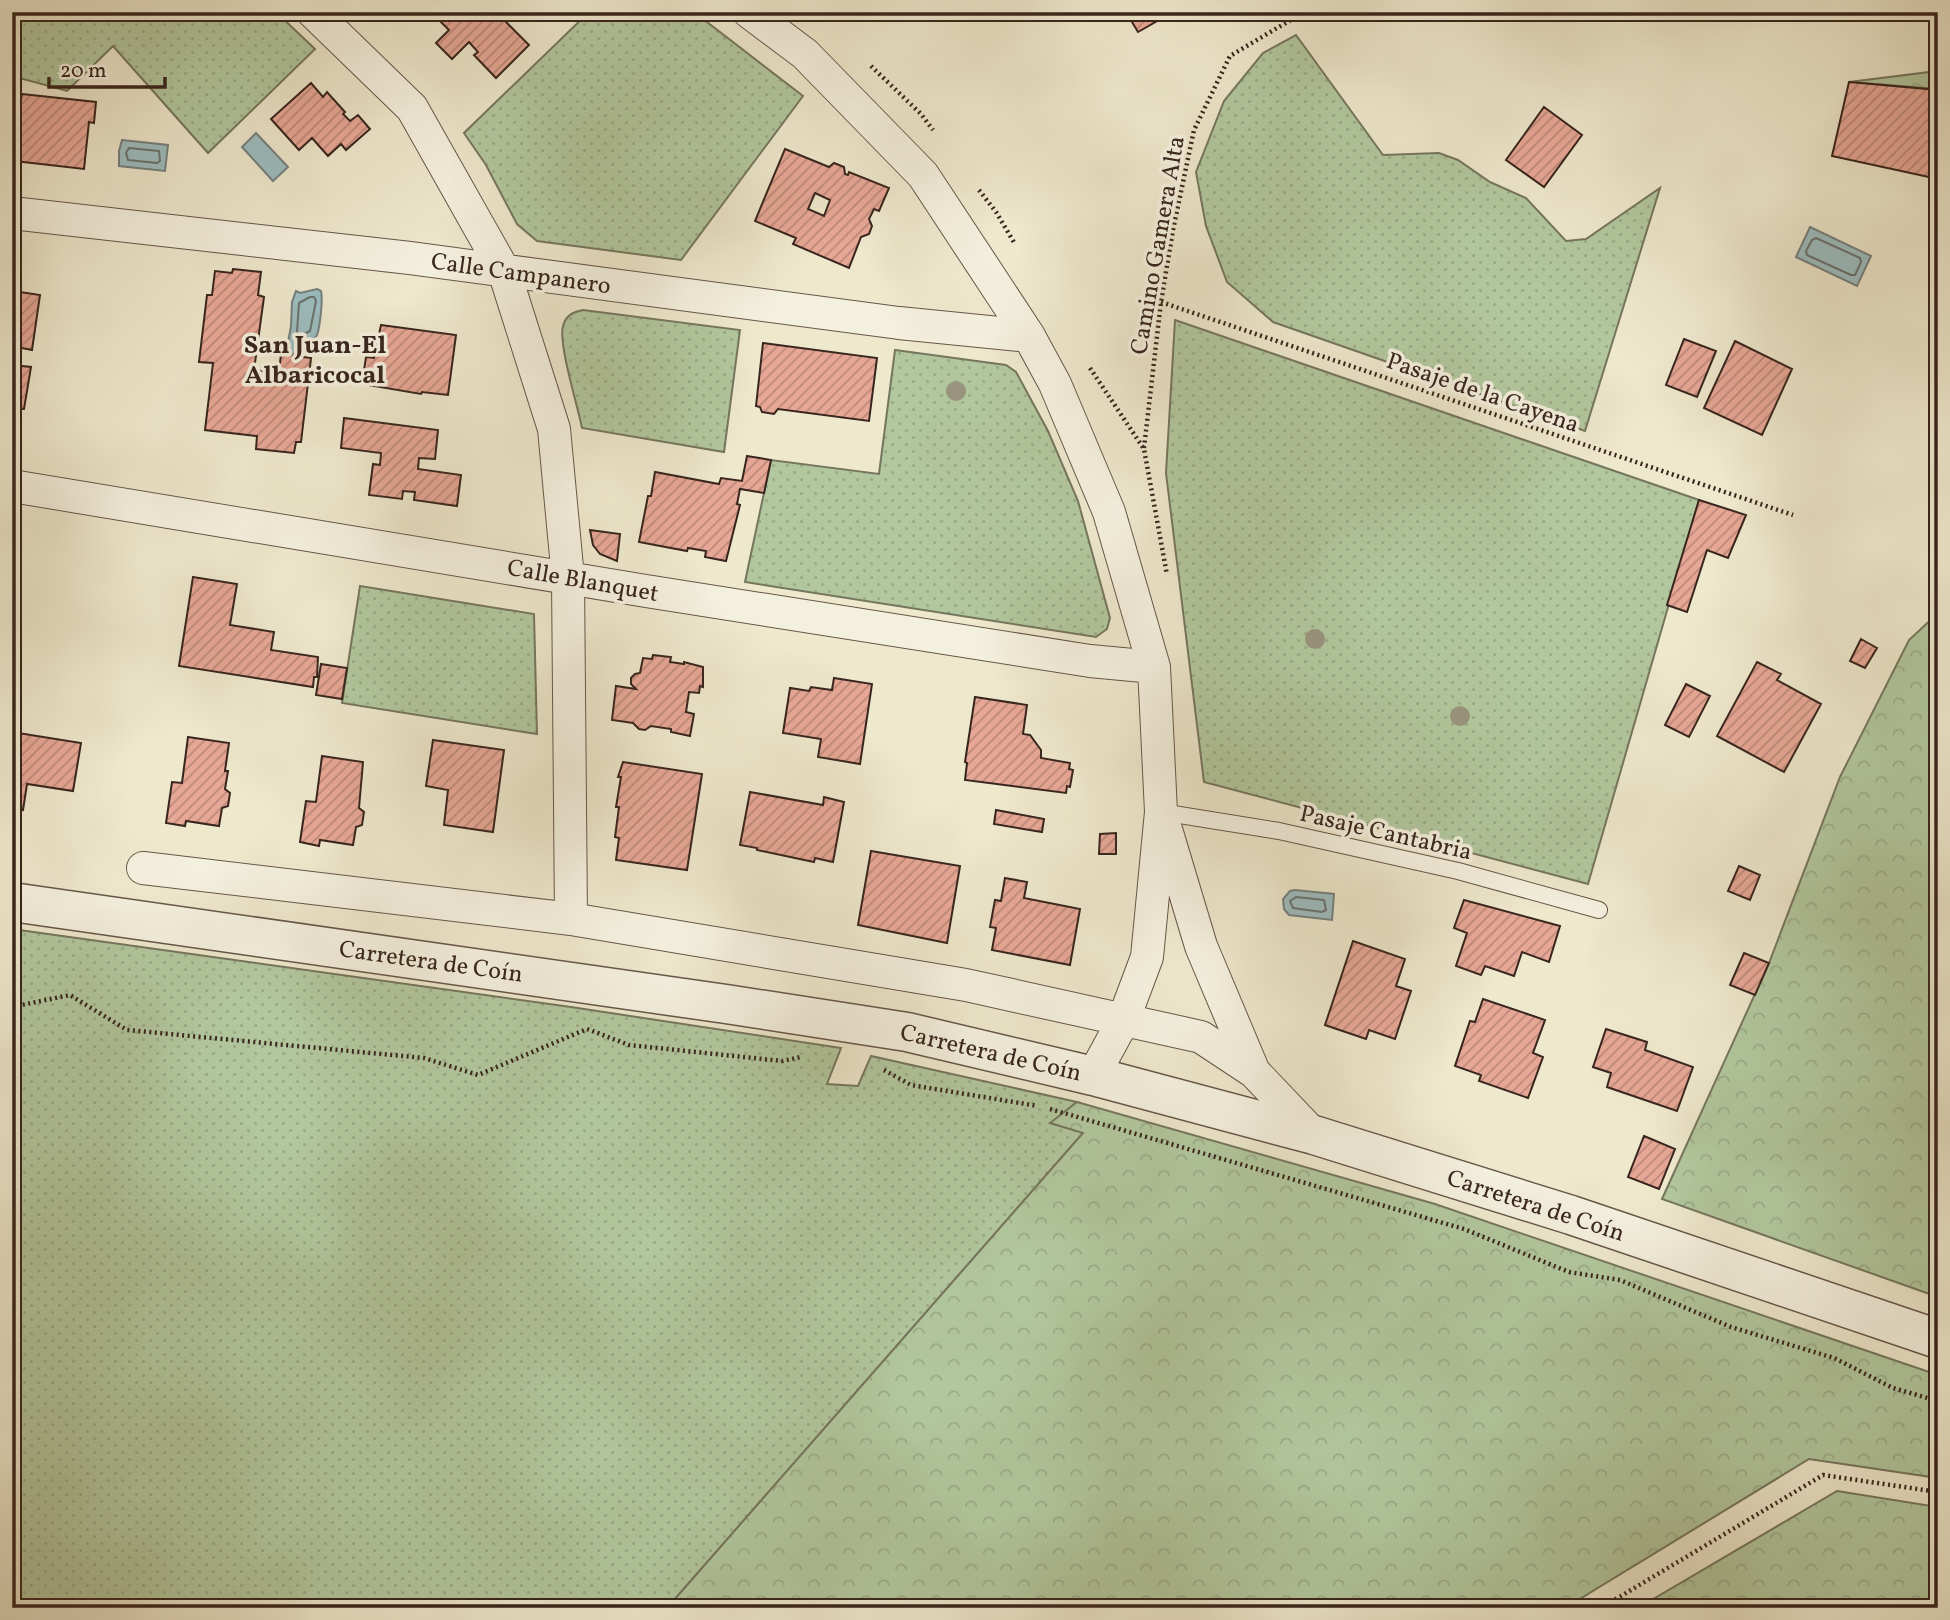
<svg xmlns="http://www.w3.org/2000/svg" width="1950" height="1620" viewBox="0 0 1950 1620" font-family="Vollkorn,serif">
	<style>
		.grass { fill: url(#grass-dots); stroke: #75765e; stroke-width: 2 }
		.forest { fill: url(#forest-crowns); stroke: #75765e; stroke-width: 2 }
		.water { fill: #9dbec1; stroke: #75817f; stroke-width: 2 }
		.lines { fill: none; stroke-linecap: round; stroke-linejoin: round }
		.shore { stroke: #6a726f; stroke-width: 2 }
		.building { fill: url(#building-hatch); stroke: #38251d; stroke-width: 2; fill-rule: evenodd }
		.service-casing { stroke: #665649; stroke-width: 18 }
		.minor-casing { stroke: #665649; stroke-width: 34 }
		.tertiary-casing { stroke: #665649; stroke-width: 41 }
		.path { stroke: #38251d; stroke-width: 4.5; stroke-dasharray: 2 3.5; stroke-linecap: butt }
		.service { stroke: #f4f0de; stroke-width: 16 }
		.minor { stroke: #f4f0de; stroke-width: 32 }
		.tertiary { stroke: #f4f0de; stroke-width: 38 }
		.tree { fill: #9a937e }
		.labels { text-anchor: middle; stroke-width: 7; stroke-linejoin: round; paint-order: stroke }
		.street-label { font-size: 24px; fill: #38251d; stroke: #f4f0de }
		.neighbourhood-label { font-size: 26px; font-weight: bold; fill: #38251d; stroke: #f4f0de }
	</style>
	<defs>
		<pattern id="grass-dots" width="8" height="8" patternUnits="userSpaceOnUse" patternTransform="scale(1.75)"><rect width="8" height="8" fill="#b2c79e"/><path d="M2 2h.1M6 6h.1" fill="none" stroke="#9aab88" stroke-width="1.8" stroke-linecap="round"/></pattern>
		<pattern id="forest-crowns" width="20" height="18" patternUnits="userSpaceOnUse" patternTransform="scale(1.75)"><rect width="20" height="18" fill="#b2c79e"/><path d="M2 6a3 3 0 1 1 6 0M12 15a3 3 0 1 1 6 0" fill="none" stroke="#9aab88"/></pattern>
		<pattern id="building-hatch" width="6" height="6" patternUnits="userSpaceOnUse" patternTransform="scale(1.75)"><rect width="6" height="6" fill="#e7a796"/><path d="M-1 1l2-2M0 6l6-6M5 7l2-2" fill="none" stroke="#bc887a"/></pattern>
	</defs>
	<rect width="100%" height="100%" fill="#eee8cd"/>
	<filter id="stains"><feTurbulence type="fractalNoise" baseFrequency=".00286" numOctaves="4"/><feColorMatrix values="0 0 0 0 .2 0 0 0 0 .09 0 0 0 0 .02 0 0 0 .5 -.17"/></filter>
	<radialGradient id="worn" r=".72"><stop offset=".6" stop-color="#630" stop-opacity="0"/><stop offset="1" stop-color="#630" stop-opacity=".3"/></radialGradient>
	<!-- grass -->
	<path class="grass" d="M12,12H276L315,49L208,153L113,46L67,91L12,76Z
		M589,12H694L803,96L681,260L537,241L517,224L486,165L464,133Z
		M1296,35L1383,155L1439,153L1458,160L1490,182L1526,198L1566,241L1586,239L1660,188L1585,431L1273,322L1227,282L1206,226L1196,172L1224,101L1263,53Z
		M583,310L740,330L724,452L582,428C578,407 558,343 563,326C566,315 573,312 583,310Z
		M1175,320L1699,500L1588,884L1204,782L1166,473Z
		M895,350L1006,365L1016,372L1048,431L1078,501L1110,618L1107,629L1096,637L745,582L771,460L879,474Z
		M360,586L534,614L537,734L342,703Z
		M12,929L571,1007L841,1048L827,1084L858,1086L871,1056L1077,1102L1051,1123L1084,1132L667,1608H12Z"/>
	<!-- forest -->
	<path class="forest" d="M1938,71V89L1849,82Z
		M1938,613V1297L1662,1199L1769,963L1840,777L1909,640Z
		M1077,1102L1435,1204L1938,1375V1478L1809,1459L1565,1608H667L1083,1133L1050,1123Z
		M1837,1491L1938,1507V1608H1638Z"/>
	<!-- water -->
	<path class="water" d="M256,133L288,167L273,181L242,147Z
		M122,140L168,145L165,171L119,166V151Z
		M1810,227L1871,256L1857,286L1796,257Z
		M317,289L321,291C323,298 320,331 316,337C312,341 305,342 301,345L299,354L286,353L291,326L292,302L296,291L300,293Z
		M1295,890L1334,894L1332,920L1289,915L1284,909L1283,899L1290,891Z"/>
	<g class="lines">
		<!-- shore -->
		<path class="shore" d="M129,148L159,151L160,161L157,163L128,160L126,153Z
			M1816,238L1860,258L1861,262L1855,275H1851L1807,255L1806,251L1812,240Z
			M310,297H314L316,301L310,331L300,336L297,332L299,303Z
			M1296,897L1324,900L1326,910L1322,912L1293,908L1290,901Z"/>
	</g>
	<!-- building -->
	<path class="building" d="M436,12H513L505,21L529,45L496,78L474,55L478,52L469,42L452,59L436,43L449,30L434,15Z
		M1126,12H1173L1138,32Z
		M1849,82L1938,90V179L1832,156Z
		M311,83L323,97L327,92L345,112L343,114L350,121L358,115L370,129L346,150L341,144L328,156L312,138L299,150L271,119Z
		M22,94L96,102L94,123L89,122L84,169L15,161L19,124H13L16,99H21Z
		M1544,107L1582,135L1544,187L1506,160Z
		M785,149L829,167L834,163L844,167L845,174L848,175L849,172L889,188L879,211L874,209L869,219L872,226L869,234L861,237L849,268L793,244L796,238L755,221ZM815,193L830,200L824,216L808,209Z
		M233,269L261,272L258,295L264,297L254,370L279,372L281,354L311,358L301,442H296L294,453L256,449L257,436L205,430L213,363L199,362L207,295H212L215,271L232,273Z
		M20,292L40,295L32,350L12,346Z
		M381,325L456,335L448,395L422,392L421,394L362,384L366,357L374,358Z
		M1684,339L1716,351L1697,397L1666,385Z
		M1735,341L1792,369L1762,435L1704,408Z
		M763,343L877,358L869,421L778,409L774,414L762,412L760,407L756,406Z
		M12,365L31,367L24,409L12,408Z
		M344,418L438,430L435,459L419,458L418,469L461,475L457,506L414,500L415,492L403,491L402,499L369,495L373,464L380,465L381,453L341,448Z
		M747,456L771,460L764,493L740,489L737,504L740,505L726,561L705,557L706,551L688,548L687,551L639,542L648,496H651L655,472L719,484L721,478L742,481Z
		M1699,500L1746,515L1728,558L1707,550L1687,612L1667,605Z
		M590,530L620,534L617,561L600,554L593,545Z
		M193,577L237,584L230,625L274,632L271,650L318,657L317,677H314L313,687L179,666Z
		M1861,639L1877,648L1865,668L1850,661Z
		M653,655L671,657L670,662L684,664V662L703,667V687L700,686L699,693L689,692L686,712L694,714L690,736L671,732V729L651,726L645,730L639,729L633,723L612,720L616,686L636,689L631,684V678L635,674L640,673L643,658L652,659Z
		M1757,662L1781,674L1777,680L1821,704L1784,772L1717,736Z
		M321,664L347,668L342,699L316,695Z
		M834,678L872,684L860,764L818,757L821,739L783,733L790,688L809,691L811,687L832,690Z
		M1686,684L1710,696L1689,737L1665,725Z
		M975,697L1027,705L1023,734L1030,735L1041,750V758L1070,763L1069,769L1073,770L1070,787L1067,786L1066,793L965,780L967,763L965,762Z
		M12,732L81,743L73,791L27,784L23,810L12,808Z
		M188,737L229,743L225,771H228L225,789L230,793L228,806L222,808L219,826L186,821L185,826L166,823L172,782L182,783Z
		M433,740L504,750L493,832L444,825L448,790L426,786Z
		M322,756L363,762L359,808L364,812L362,825L356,827L353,845L320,840L319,846L300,842L306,801L316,802Z
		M623,762L702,774L687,870L616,860L619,838L615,837L619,807H616L621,777H618Z
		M750,792L823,805L824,797L844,802L833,862L815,858L814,862L757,850V848L740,845Z
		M996,810L1044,819L1042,832L994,824Z
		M1116,833V854H1099L1100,834Z
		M871,851L960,866L947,943L858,925Z
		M1739,866L1760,875L1750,900L1728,891Z
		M1005,878L1027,882L1024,898L1080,909L1070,965L992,950L996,928L990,927L995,900L1001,901Z
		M1464,900L1560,926L1549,962L1522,952L1514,976L1485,966L1481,975L1456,966L1467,933L1454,928Z
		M1353,941L1405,959L1396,986L1411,991L1395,1039L1369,1030L1366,1039L1325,1025Z
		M1744,953L1769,963L1755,995L1730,985Z
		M1483,999L1545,1020L1533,1053L1543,1057L1528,1098L1479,1081L1481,1075L1455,1066L1470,1021L1475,1022Z
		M1606,1029L1647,1042L1645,1050L1693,1067L1677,1111L1607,1087L1611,1073L1593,1067Z
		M1644,1136L1675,1149L1659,1189L1628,1177Z"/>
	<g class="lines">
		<defs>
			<path id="service" d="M1161,812L1279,831L1458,871L1599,910"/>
			<path id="minor" d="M313,12L412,108L504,271L554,429L568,578L571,919
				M749,12L805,54L923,175L1029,336L1055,384L1109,512L1154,667L1161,812L1147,957L1123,1021L1093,1076
				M12,213L410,258L899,323L1029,336
				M12,486L646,591L1090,661L1154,667
				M1165,826L1201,946L1254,1072L1314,1135
				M143,868L571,919L966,985L1201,1037L1254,1072"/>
			<path id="tertiary" d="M12,902L726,1004L907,1032L1093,1076L1314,1135L1571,1215L1938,1339"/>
		</defs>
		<!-- service casing -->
		<use href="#service" class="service-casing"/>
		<!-- minor casing -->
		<use href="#minor" class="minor-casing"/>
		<!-- tertiary casing -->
		<use href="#tertiary" class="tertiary-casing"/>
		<!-- path -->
		<path class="path" d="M871,66L921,114L933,130
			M979,190L996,212L1015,244
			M1161,302L1793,515
			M1090,368L1144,449L1167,575
			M1144,448L1161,302L1173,230L1194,130L1230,56L1304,12
			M12,1007L70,995L127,1030L424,1058L478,1075L587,1029L629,1045L782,1061L801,1057
			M884,1070L911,1085L1038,1106
			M1050,1109L1464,1229L1569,1272L1620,1280L1731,1327L1834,1358L1893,1388L1938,1401
			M1601,1608L1823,1475L1938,1492"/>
		<!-- service -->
		<use href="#service" class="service"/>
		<!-- minor -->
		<use href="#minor" class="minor"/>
		<!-- tertiary -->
		<use href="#tertiary" class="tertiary"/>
	</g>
	<!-- trees -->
	<g class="tree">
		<circle cx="956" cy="391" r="10"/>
		<circle cx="1315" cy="639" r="10"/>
		<circle cx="1460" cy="716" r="10"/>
	</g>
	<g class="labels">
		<!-- street labels -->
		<g class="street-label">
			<text transform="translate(1157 245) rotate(-80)" y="8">Camino Gamera Alta</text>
			<text transform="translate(521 273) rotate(8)" y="8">Calle Campanero</text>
			<text transform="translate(1483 392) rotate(19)" y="8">Pasaje de la Cayena</text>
			<text transform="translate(583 580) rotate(10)" y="8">Calle Blanquet</text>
			<text transform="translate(1386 832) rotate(13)" y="8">Pasaje Cantabria</text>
			<text transform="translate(431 961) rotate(8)" y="8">Carretera de Coín</text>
			<text transform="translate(991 1052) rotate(13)" y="8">Carretera de Coín</text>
			<text transform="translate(1536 1205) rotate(18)" y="8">Carretera de Coín</text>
		</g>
		<!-- neighbourhood labels -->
		<g class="neighbourhood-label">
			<text x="315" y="353">San Juan-El<tspan x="315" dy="30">Albaricocal</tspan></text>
		</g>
	</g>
	<!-- margin -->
	<rect width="1950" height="1620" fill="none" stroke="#eee8cd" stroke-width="42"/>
	<rect x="14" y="14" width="1922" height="1592" fill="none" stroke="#38251d" stroke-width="3.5"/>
	<rect x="21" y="21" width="1908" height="1578" fill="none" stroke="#38251d" stroke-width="2"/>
	<!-- scale -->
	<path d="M49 77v10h116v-10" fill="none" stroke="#38251d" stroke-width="3.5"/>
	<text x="60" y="77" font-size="21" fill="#38251d" stroke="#f4f0de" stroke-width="5" paint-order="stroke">20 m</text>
	<rect width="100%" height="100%" filter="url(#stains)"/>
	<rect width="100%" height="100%" fill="url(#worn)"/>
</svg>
